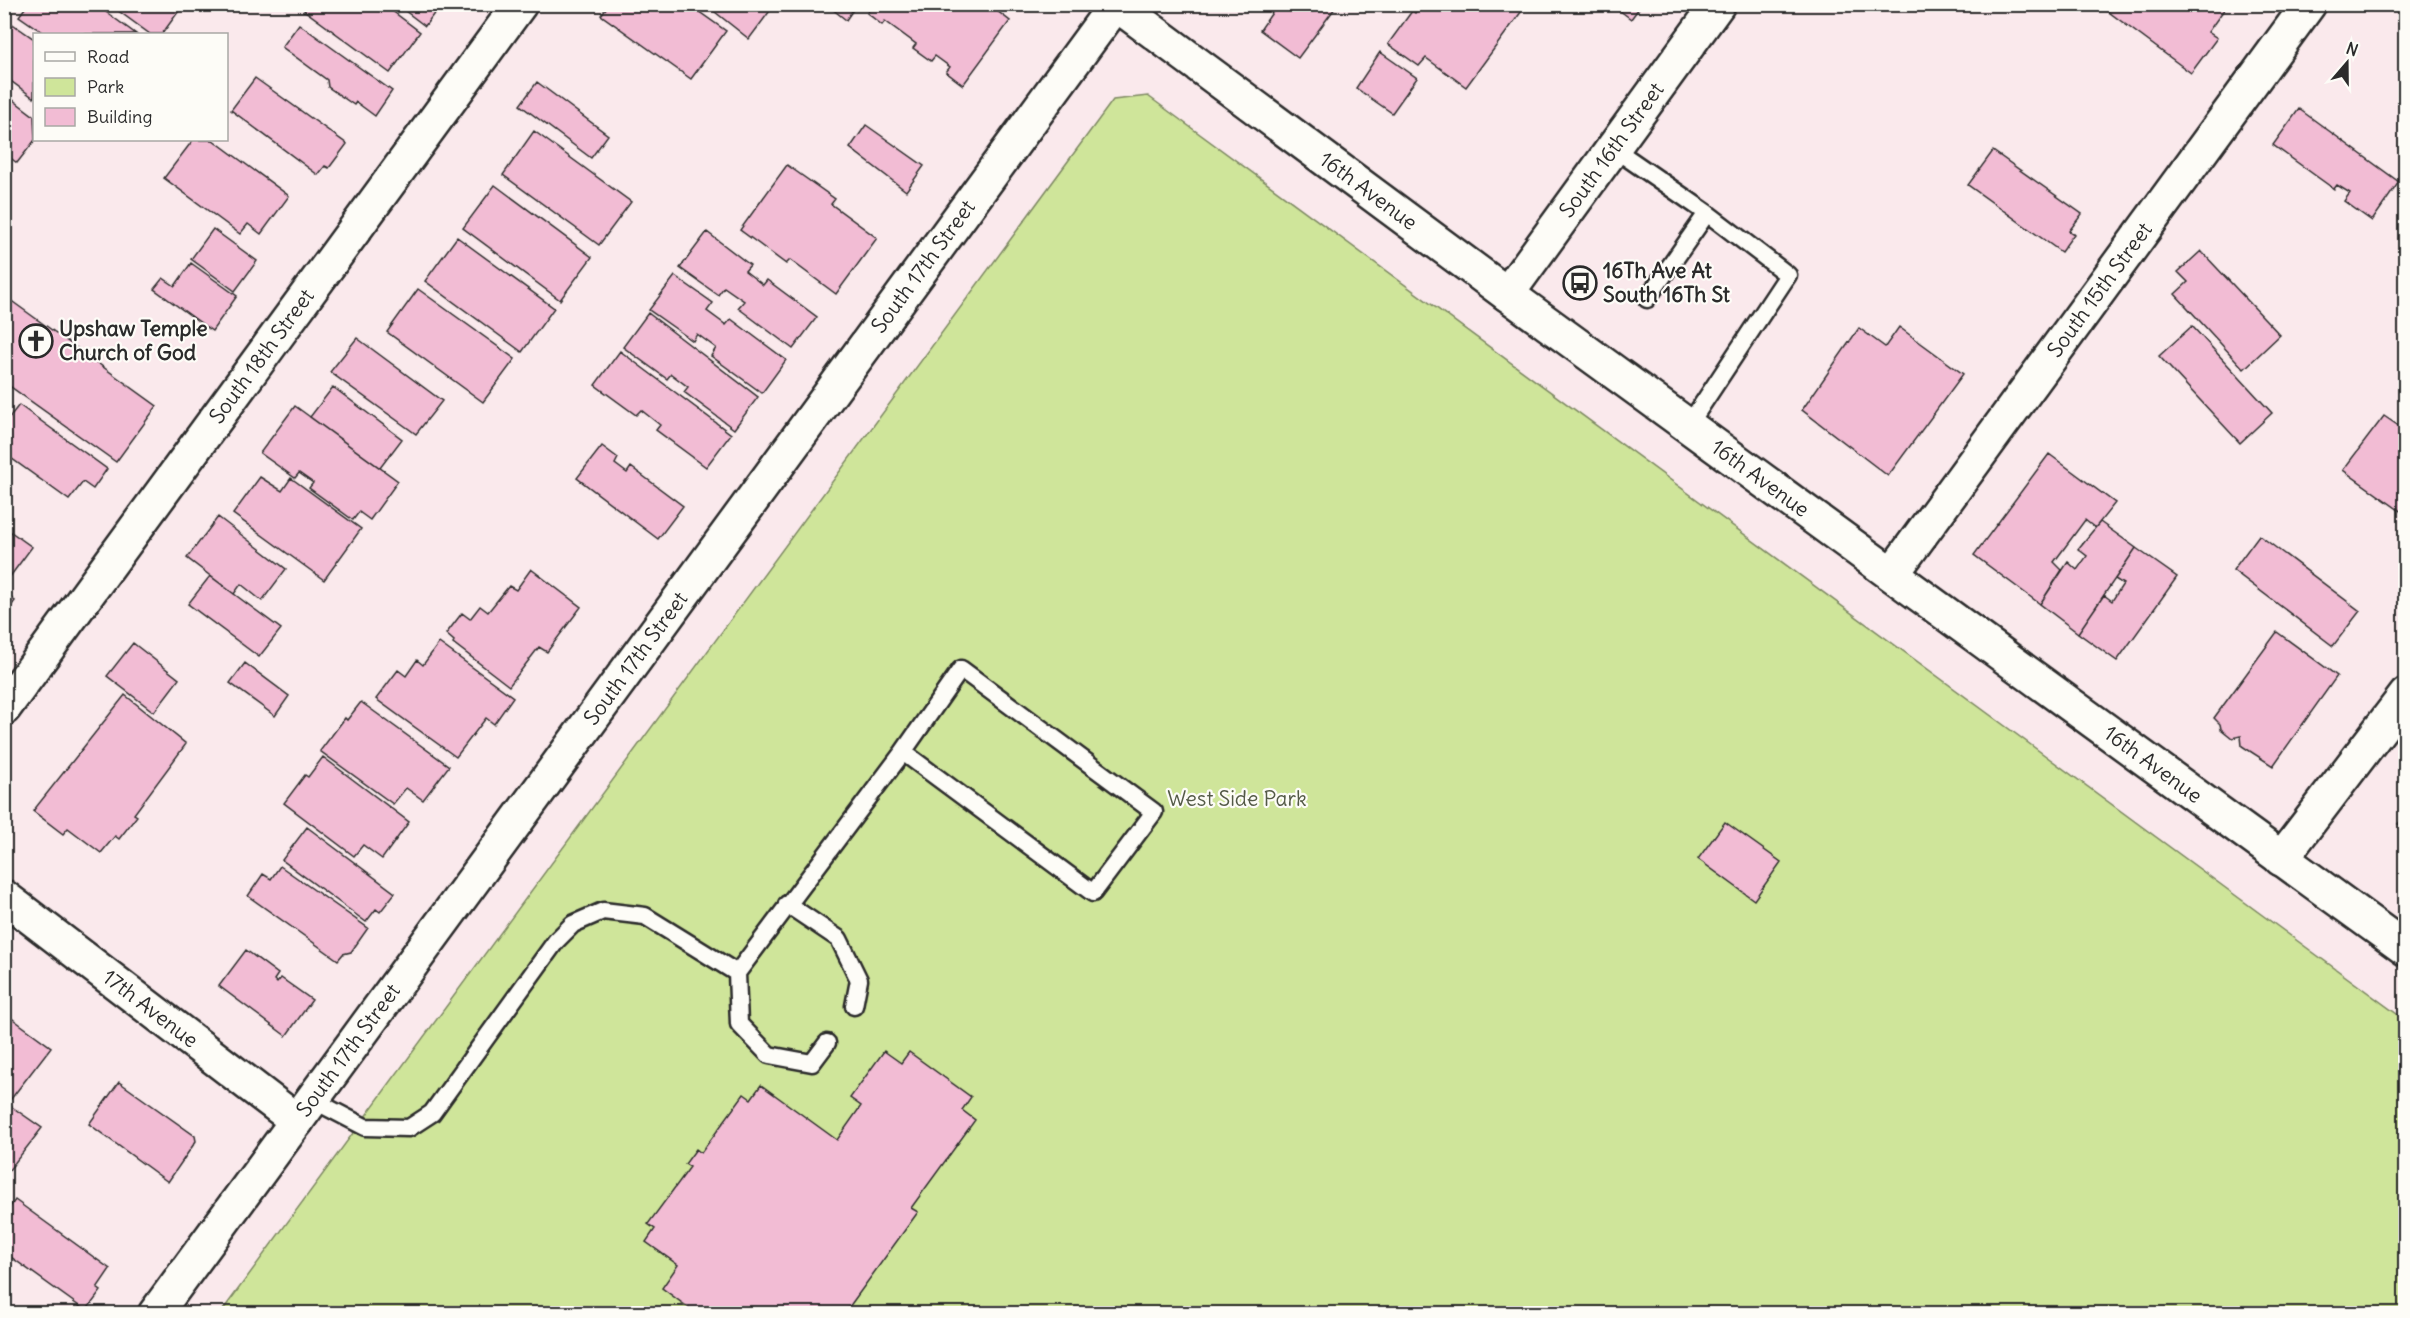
<svg xmlns="http://www.w3.org/2000/svg" width="2410" height="1318" viewBox="0 0 2410 1318" font-family="Delius,sans-serif">
	<style>
		.green { fill: #cfe59a; stroke: #7d8862; stroke-width: 1.5 }
		.building { fill: #f2bcd4; stroke: #2b2b2b; stroke-width: 1.5 }
		.lines { fill: none; stroke-linecap: round; stroke-linejoin: round }
		.service-casing { stroke: #2b2b2b; stroke-width: 21 }
		.minor-casing { stroke: #2b2b2b; stroke-width: 38 }
		.tertiary-casing { stroke: #2b2b2b; stroke-width: 38 }
		.service { stroke: #fdfcf7; stroke-width: 16 }
		.minor { stroke: #fdfcf7; stroke-width: 33 }
		.tertiary { stroke: #fdfcf7; stroke-width: 33 }
		.labels { text-anchor: middle; stroke-width: 4.5; stroke-linejoin: round; paint-order: stroke }
		.street-label { font-size: 21px; fill: #2b2b2b; stroke: #fdfcf7 }
		.poi-label { font-size: 21px; font-weight: bold; fill: #2b2b2b; stroke: #fdfcf7; text-anchor: start }
		.park-label { font-size: 21px; fill: #545a47; stroke: #fdfcf7 }
	</style>
	<rect width="100%" height="100%" fill="#fae9ec"/>
	<filter id="ink" filterUnits="userSpaceOnUse"><feTurbulence type="fractalNoise" baseFrequency=".0167" numOctaves="2"/><feDisplacementMap in="SourceGraphic" scale="12" xChannelSelector="R" yChannelSelector="G"/><feConvolveMatrix kernelMatrix="1 2 1 2 8 2 1 2 1" color-interpolation-filters="sRGB"/></filter>
	<g filter="url(#ink)">
		<!-- green -->
		<path class="green" d="M1148,96L2405,1020V1313L220,1314L1113,100Z"/>
		<!-- building -->
		<path class="building" d="M28,4H95L136,34H45L19,16Z
			M109,4H184L162,34H150Z
			M308,4H383L420,32L390,73L304,10Z
			M396,4H441L425,26Z
			M609,4H688L726,31L691,79L601,15Z
			M705,4H775L749,39Z
			M826,4H857L846,20Z
			M873,4H988L1010,21L963,85L946,72L950,67L935,56L931,61L913,48L916,44L885,21L882,25L867,13Z
			M1278,4H1338L1298,58L1260,30Z
			M1421,4H1445L1454,11L1458,4H1527L1466,87L1426,58L1419,66L1388,44L1412,11L1415,13Z
			M1611,4H1642L1631,19Z
			M2098,4H2228L2208,32L2217,38L2191,73Z
			M4,18L34,39V98L4,76Z
			M299,24L392,91L375,116L356,102L354,105L328,87L327,80L282,47Z
			M1380,52L1417,78L1392,113L1356,88Z
			M255,78L347,144L329,168L325,166L318,175L231,110Z
			M537,82L608,135L591,158L520,105Z
			M4,93L34,116L35,140L17,163L4,153Z
			M2299,109L2399,182L2372,221L2344,201L2350,193L2337,185L2334,189L2273,145Z
			M866,125L924,166L906,191L850,148Z
			M534,131L631,202L599,245L503,175Z
			M193,140H213L289,196L261,234L248,224L240,234L164,178Z
			M1993,151L2082,214L2069,231L2074,234L2061,252L1968,185Z
			M787,165L835,199L831,204L877,238L836,294L790,260L786,264L740,230Z
			M495,185L592,257L560,300L463,228Z
			M213,229L257,261L235,291L191,259Z
			M707,232L750,265L745,271L763,285L767,280L817,317L793,349L738,308L744,301L724,287L718,295L680,268Z
			M457,237L554,308L522,352L425,281Z
			M2201,251L2280,335L2244,369L2175,294L2188,282L2178,272Z
			M191,263L237,296L212,331L154,289L163,278L175,286Z
			M675,276L713,303L707,311L726,325L731,319L786,360L762,393L711,356L716,348L697,334L693,341L649,310Z
			M418,289L515,359L483,402L387,332Z
			M6,297L157,406L116,462L4,382Z
			M648,313L758,397L734,429L684,392L688,387L671,374L667,379L623,347Z
			M2192,326L2272,413L2240,443L2159,356Z
			M1899,327L1963,374L1888,476L1802,410L1859,328L1885,347Z
			M357,338L442,401L416,434L330,372Z
			M620,351L731,434L706,467L656,430L660,425L641,410L636,415L595,385Z
			M333,387L402,439L380,468L310,417Z
			M19,405L107,469L93,489L83,482L69,500L4,453V424Z
			M295,406L398,481L370,520L359,512L353,520L309,488L313,483L299,473L295,478L260,453Z
			M2384,416L2406,431V515L2343,470Z
			M602,446L618,458L615,464L627,473L631,467L683,506L658,539L577,478Z
			M2049,454L2115,503L2095,528L2085,520L2054,562L2062,570L2040,604L1974,555Z
			M260,477L282,491L291,478L361,529L324,580L233,514Z
			M218,517L286,569L262,601L241,584L234,594L187,558Z
			M2100,522L2136,548L2078,633L2040,604L2068,562L2077,570L2087,556L2078,549Z
			M4,527L32,547L6,582L4,581Z
			M2259,535L2360,611L2333,646L2233,570Z
			M2136,548L2177,577L2117,661L2078,633L2104,595L2112,601L2123,584L2115,579Z
			M531,569L581,607L547,652L539,647L509,686L453,643L454,641L446,634L462,613L470,619L480,606L488,612L509,586L516,590Z
			M210,576L281,629L259,657L188,604Z
			M4,593L15,601L4,616Z
			M2277,632L2337,676L2273,766L2242,746L2241,736L2232,738L2221,729L2220,724L2214,718Z
			M133,643L179,679L154,712L107,676Z
			M439,643L513,697L494,724L486,718L456,757L376,699L398,670L406,676L417,660L423,665Z
			M245,663L289,696L275,716L230,683Z
			M125,695L186,744L134,814L137,816L119,839L115,836L101,853L68,828L63,834L33,811Z
			M361,702L449,766L423,800L406,788L393,804L320,751L345,718L347,720Z
			M323,757L409,822L382,859L363,845L354,856L284,803L305,775L308,777Z
			M2406,815V830L2398,824Z
			M1725,822L1781,862L1754,900L1698,859Z
			M307,827L395,893L380,912L376,909L366,922L282,860Z
			M280,866L368,928L351,952L343,954L338,960L248,896L263,874L271,879Z
			M246,950L278,974L274,980L277,983L281,978L312,1000L286,1036L219,986Z
			M6,1014L51,1047L4,1108V1017Z
			M884,1051L901,1063L909,1052L971,1097L962,1110L975,1120L911,1208L918,1212L844,1314H697L662,1288L678,1265L646,1242L655,1229L648,1224L690,1167L685,1164L696,1149L701,1153L744,1094L751,1099L761,1085L837,1140L861,1106L850,1098Z
			M119,1082L195,1136L196,1141L168,1182L89,1124Z
			M12,1107L42,1128L6,1174L4,1118Z
			M15,1200L110,1269L97,1288L101,1291L86,1311L4,1252V1215Z"/>
		<g class="lines">
			<defs>
				<path id="service" d="M1613,148L1707,213L1788,275L1688,426
					M1647,299L1707,213
					M787,904L839,939L859,980L854,1006
					M827,1043L812,1063L769,1055L739,1024L737,973L903,752L961,669L1154,812L1093,893L903,752
					M313,1100L365,1127L409,1128L432,1113L556,941L573,924L603,911L645,916L737,973"/>
				<g id="minor">
					<path id="s1" d="M1116,4L1507,294L2406,949"/>
					<path id="s2" d="M1507,294L1718,4"/>
					<path id="s3" d="M1892,574L2309,4"/>
					<path d="M2281,859L2406,695"/>
					<path id="s4" d="M4,897L297,1121"/>
					<path id="s5" d="M155,1314L1116,4"/>
				</g>
				<g id="tertiary">
					<path id="s6" d="M4,708L520,4"/>
				</g>
			</defs>
			<!-- service casing -->
			<use href="#service" class="service-casing"/>
			<!-- minor casing -->
			<use href="#minor" class="minor-casing"/>
			<!-- tertiary casing -->
			<use href="#tertiary" class="tertiary-casing"/>
			<!-- service -->
			<use href="#service" class="service"/>
			<!-- minor -->
			<use href="#minor" class="minor"/>
			<!-- tertiary -->
			<use href="#tertiary" class="tertiary"/>
		</g>
	</g>
	<!-- icons -->
	<defs>
		<symbol id="bus-ring" viewBox="-11 -11 22 22"><circle r="9.5" fill="#fdfcf7" stroke="#2b2b2b" stroke-width="1.5"/><path d="M-5-6H5V4H4V6H2V4H-2V6H-4V4H-5ZM-3.5-4V0h7V-4ZM-3.5 1.2v1.5H-2V1.2ZM2 1.2v1.5H3.5V1.2Z" fill="#2b2b2b"/></symbol>
		<symbol id="church-ring" viewBox="-11 -11 22 22"><circle r="9.5" fill="#fdfcf7" stroke="#2b2b2b" stroke-width="1.5"/><path d="M-1.2-6h2.4v3.5h3.3v2.4h-3.3V6h-2.4V-.1h-3.3v-2.4h3.3Z" fill="#2b2b2b"/></symbol>
	</defs>
	<g fill-rule="evenodd">
		<use href="#bus-ring" x="1561" y="264" width="38" height="38"/>
		<use href="#church-ring" x="17" y="322" width="38" height="38"/>
	</g>
	<g class="labels">
		<!-- street labels -->
		<g class="street-label">
			<text dy="7" stroke="none"><textPath href="#s2" startOffset="178">South 16th Street</textPath></text>
			<text dy="7" stroke="none"><textPath href="#s1" startOffset="314">16th Avenue</textPath></text>
			<text dy="7" stroke="none"><textPath href="#s5" startOffset="1299">South 17th Street</textPath></text>
			<text dy="7" stroke="none"><textPath href="#s3" startOffset="352">South 15th Street</textPath></text>
			<text dy="7" stroke="none"><textPath href="#s6" startOffset="436">South 18th Street</textPath></text>
			<text dy="7" stroke="none"><textPath href="#s1" startOffset="800">16th Avenue</textPath></text>
			<text dy="7" stroke="none"><textPath href="#s5" startOffset="813">South 17th Street</textPath></text>
			<text dy="7" stroke="none"><textPath href="#s1" startOffset="1286">16th Avenue</textPath></text>
			<text dy="7" stroke="none"><textPath href="#s4" startOffset="184">17th Avenue</textPath></text>
			<text dy="7" stroke="none"><textPath href="#s5" startOffset="327">South 17th Street</textPath></text>
		</g>
		<!-- poi labels -->
		<g class="poi-label">
			<text x="1603" y="278">16Th Ave At<tspan x="1603" dy="24">South 16Th St</tspan></text>
			<text x="59" y="336">Upshaw Temple<tspan x="59" dy="24">Church of God</tspan></text>
		</g>
		<!-- park labels -->
		<g class="park-label">
			<text x="1237" y="806">West Side Park</text>
		</g>
	</g>
	<!-- margin -->
	<rect width="2410" height="1318" fill="none" stroke="#fdfcf7" stroke-width="24"/>
	<rect x="12" y="12" width="2386" height="1294" fill="none" stroke="#2b2b2b" stroke-width="2" filter="url(#ink)"/>
	<!-- legend -->
	<rect x="33" y="33" width="195" height="108" fill="#fdfcf7" stroke="#a9a8a5" stroke-width="1.5"/>
	<rect x="45" y="52" width="30" height="9" fill="#fdfcf7" stroke="#a9a8a5" stroke-width="1.5"/>
	<text x="87" y="63" font-size="18" fill="#2b2b2b">Road</text>
	<rect x="45" y="78" width="30" height="18" fill="#cfe59a" stroke="#a9a8a5" stroke-width="1.5"/>
	<text x="87" y="93" font-size="18" fill="#2b2b2b">Park</text>
	<rect x="45" y="108" width="30" height="18" fill="#f2bcd4" stroke="#a9a8a5" stroke-width="1.5"/>
	<text x="87" y="123" font-size="18" fill="#2b2b2b">Building</text>
	<!-- north arrow -->
	<g transform="translate(2347 63) rotate(20)" stroke="#fdfcf7" stroke-width="4.5" paint-order="stroke">
	<path d="M0-4.5L10 22L0 15L-10 22Z" fill="#2b2b2b"/>
	<text y="-9" font-size="16" font-weight="bold" text-anchor="middle" fill="#2b2b2b">N</text>
	</g>
</svg>
